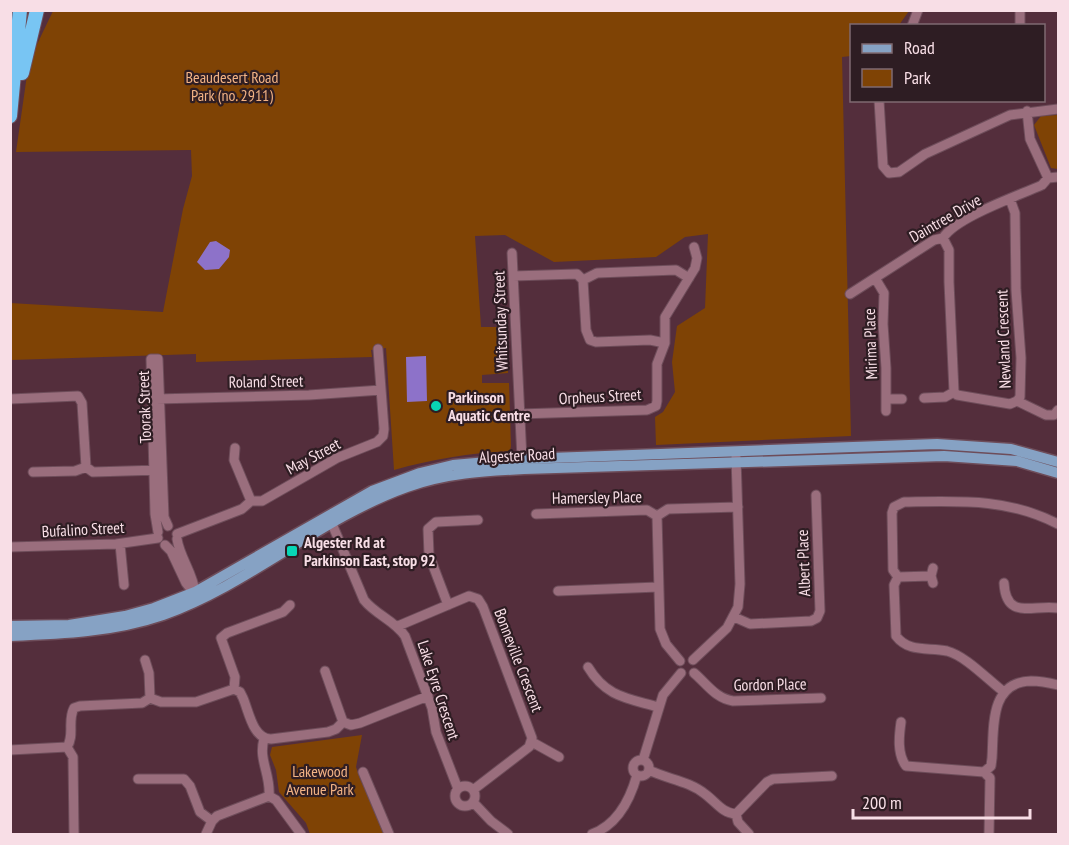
<svg xmlns="http://www.w3.org/2000/svg" width="1069" height="845" viewBox="0 0 1069 845" font-family="'PT Sans Narrow',sans-serif">
	<style>
		.green { fill: #7f4305 }
		.water { fill: #8d72c9 }
		.lines { fill: none; stroke-linecap: round; stroke-linejoin: round }
		.minor-casing { stroke: #6e4d5a; stroke-width: 11 }
		.major-casing { stroke: #6e4d5a; stroke-width: 13 }
		.highway-casing { stroke: #6e4d5a; stroke-width: 16 }
		.minor { stroke: #9a6e7d; stroke-width: 9 }
		.major { stroke: #86a2c4; stroke-width: 10 }
		.highway { stroke: #78c5f3; stroke-width: 14 }
		.poi-dot { fill: #08d5b5; stroke: #2e1d23; stroke-width: 2 }
		.labels { text-anchor: middle; stroke-width: 4.5; stroke-linejoin: round; paint-order: stroke }
		.park-label { font-size: 16px; fill: #f3b385; stroke: #2e1d23 }
		.street-label { font-size: 16px; fill: #f8dee6; stroke: #2e1d23 }
		.poi-label { font-size: 16px; font-weight: bold; fill: #f8dee6; stroke: #2e1d23; text-anchor: start }
	</style>
	<rect width="100%" height="100%" fill="#542e3c"/>
	<!-- green -->
	<path class="green" d="M53,11H909L899,25L852,26L851,56L842,57L851,436L656,445L655,417L663,412L675,392L672,362L677,326L705,308L708,234L685,237L656,257L554,262L505,235L475,236L481,327H506L508,373L482,375V383H509L511,446L510,451C469,453 433,459 394,470L386,348L371,350L372,357L196,362V354L11,360L10,303L163,312L183,209L192,176L191,150L16,152L29,61Z
		M1058,115V169L1051,168L1034,125L1041,116Z
		M362,735L356,767L360,779L386,834H310L306,823L279,792L276,770L270,755L272,747Z"/>
	<!-- water -->
	<path class="water" d="M216,241L230,250L229,257L219,269L205,270L197,262L210,242Z
		M426,356L427,401L407,402L406,357Z"/>
	<g class="lines">
		<defs>
			<path id="minor" d="M912,26L918,10
				M1020,26V10
				M879,100L883,166L889,173L899,172L925,154L1010,115L1058,109
				M1027,111L1030,139L1048,178
				M943,238L949,250V282L954,392L957,395L1010,404L1017,401L1020,397L1021,358L1016,290L1015,213L1010,199
				M512,253L522,459
				M513,276L577,274L583,280
				M875,278L884,293L883,324L886,368V411
				M583,280L586,330L590,340L596,342L650,340L665,343
				M583,280L597,273L676,270L689,278
				M850,294L934,240L943,238C956,217 1018,196 1042,185L1048,178L1058,177
				M924,398L945,397L954,392
				M10,399L78,396L82,403L86,467L93,472L159,470
				M156,399L309,395L381,390
				M887,399H902
				M1017,401L1046,415H1054L1058,410
				M519,414L647,410L656,406L657,401V364L665,343V317L695,268L697,258L694,247
				M235,448L234,460L251,501
				M33,472L75,471L86,467
				M536,514L647,510L657,516
				M330,519L364,600C376,615 394,620 405,636L432,708L436,732L458,789
				M158,532L155,514L151,359H158L164,517L168,526
				M177,534L242,509L251,501H262L337,458L377,442L383,436L384,429L378,349
				M177,539C180,558 193,573 195,592
				M120,544L124,585
				M165,545L171,551L186,583L198,598
				M10,547L116,544L158,538
				M933,568L931,576L933,583
				M898,577L931,576
				M1004,583C1006,621 1033,604 1058,608
				M558,591L658,587
				M448,605L429,555L428,529L436,522L478,520
				M734,617L750,624L811,621L817,618L820,611L816,495
				M398,626L469,596L478,599L483,607L532,738L529,747L473,790
				M145,660L149,673L150,698
				M693,660L727,628L738,607L740,584L736,457
				M680,661L666,644L660,629L657,516L668,509L738,507
				M588,667C606,697 627,698 658,707
				M325,671L343,722
				M694,673C707,684 715,698 733,701L821,698
				M234,689L235,677L221,638L227,633L283,612L290,605
				M1004,692C988,680 966,656 947,651C928,647 909,653 896,636L894,585L898,577L893,570L892,513L894,507L904,502C960,501 1007,498 1058,524
				M901,722C899,736 897,754 906,766L984,772
				M264,739C258,760 271,774 269,796
				M532,742L559,757
				M67,747C75,735 67,721 74,708L80,706L142,703L150,698L161,702H196L234,689L240,692L243,698C249,712 253,739 271,739L328,732L336,729L343,722L351,725L360,723L428,696
				M67,747L73,757L74,834
				M10,750L67,747
				M643,760L663,695L681,673
				M633 768a8 8 0 1 1 16 0a8 8 0 1 1-16 0Z
				M649,770C667,779 689,781 705,794C716,802 722,813 736,814L738,822L749,834
				M363,772L389,834
				M138,779H184L190,786L200,812L212,821
				M455 796a10 10 0 1 1 20 0a10 10 0 1 1-20 0Z
				M473,802L491,821L508,834
				M736,814L767,782L773,779L832,776
				M206,834L212,821L217,816L269,796L276,800L301,834
				M592,834C617,825 630,800 637,775
				M989,834L990,778L984,772L991,766L992,758C994,728 989,682 1031,681C1040,681 1050,683 1058,685"/>
			<path id="major" d="M10,626L69,625L125,616L154,608L195,592L372,491L420,473L453,465L522,459L937,444L1011,449L1058,462
				M10,636C62,634 113,632 163,615C250,584 320,518 407,487C445,473 484,471 524,469L944,456L1017,461L1058,473"/>
			<path id="highway" d="M22,73L37,10
				M10,116L20,10"/>
		</defs>
		<!-- minor casing -->
		<use href="#minor" class="minor-casing"/>
		<!-- major casing -->
		<use href="#major" class="major-casing"/>
		<!-- highway casing -->
		<use href="#highway" class="highway-casing"/>
		<!-- minor -->
		<use href="#minor" class="minor"/>
		<!-- major -->
		<use href="#major" class="major"/>
		<!-- highway -->
		<use href="#highway" class="highway"/>
	</g>
	<!-- markers -->
	<g class="poi-dot">
		<circle cx="436" cy="406" r="6"/>
		<rect x="286" y="545" width="12" height="12" rx="3"/>
	</g>
	<g class="labels">
		<!-- park labels -->
		<g class="park-label">
			<text x="232" y="83">Beaudesert Road<tspan x="232" dy="18">Park (no. 2911)</tspan></text>
			<text x="320" y="777">Lakewood<tspan x="320" dy="18">Avenue Park</tspan></text>
		</g>
		<!-- street labels -->
		<g class="street-label">
			<text transform="translate(945 218) rotate(-30)" y="6">Daintree Drive</text>
			<text transform="translate(500 321) rotate(-92)" y="6">Whitsunday Street</text>
			<text transform="translate(1003 339) rotate(-92)" y="6">Newland Crescent</text>
			<text transform="translate(870 344) rotate(-92)" y="6">Mirima Place</text>
			<text transform="translate(266 381) rotate(-1)" y="6">Roland Street</text>
			<text transform="translate(600 396) rotate(-3)" y="6">Orpheus Street</text>
			<text transform="translate(144 407) rotate(-92)" y="6">Toorak Street</text>
			<text transform="translate(517 455) rotate(-3)" y="6">Algester Road</text>
			<text transform="translate(313 456) rotate(-28)" y="6">May Street</text>
			<text transform="translate(597 497) rotate(-1)" y="6">Hamersley Place</text>
			<text transform="translate(83 529) rotate(-3)" y="6">Bufalino Street</text>
			<text transform="translate(803 563) rotate(-92)" y="6">Albert Place</text>
			<text transform="translate(519 660) rotate(69)" y="6">Bonneville Crescent</text>
			<text transform="translate(770 684) rotate(-1)" y="6">Gordon Place</text>
			<text transform="translate(439 690) rotate(72)" y="6">Lake Eyre Crescent</text>
		</g>
		<!-- poi labels -->
		<g class="poi-label">
			<text x="448" y="403">Parkinson<tspan x="448" dy="18">Aquatic Centre</tspan></text>
			<text x="304" y="548">Algester Rd at<tspan x="304" dy="18">Parkinson East, stop 92</tspan></text>
		</g>
	</g>
	<!-- border -->
	<rect width="1069" height="845" fill="none" stroke="#f8dee6" stroke-width="24"/>
	<!-- legend -->
	<rect x="850" y="24" width="195" height="78" fill="#2e1d23" stroke="#7f6a71" stroke-width="1.5"/>
	<rect x="862" y="44" width="30" height="9" fill="#86a2c4" stroke="#7f6a71" stroke-width="1.5"/>
	<text x="904" y="54" font-size="18" fill="#f8dee6">Road</text>
	<rect x="862" y="69" width="30" height="18" fill="#7f4305" stroke="#7f6a71" stroke-width="1.5"/>
	<text x="904" y="84" font-size="18" fill="#f8dee6">Park</text>
	<!-- scale -->
	<path d="M853 809v9h177v-9" fill="none" stroke="#f8dee6" stroke-width="3"/>
	<text x="862" y="809" font-size="18" fill="#f8dee6" stroke="#2e1d23" stroke-width="4.5" paint-order="stroke">200 m</text>
</svg>
